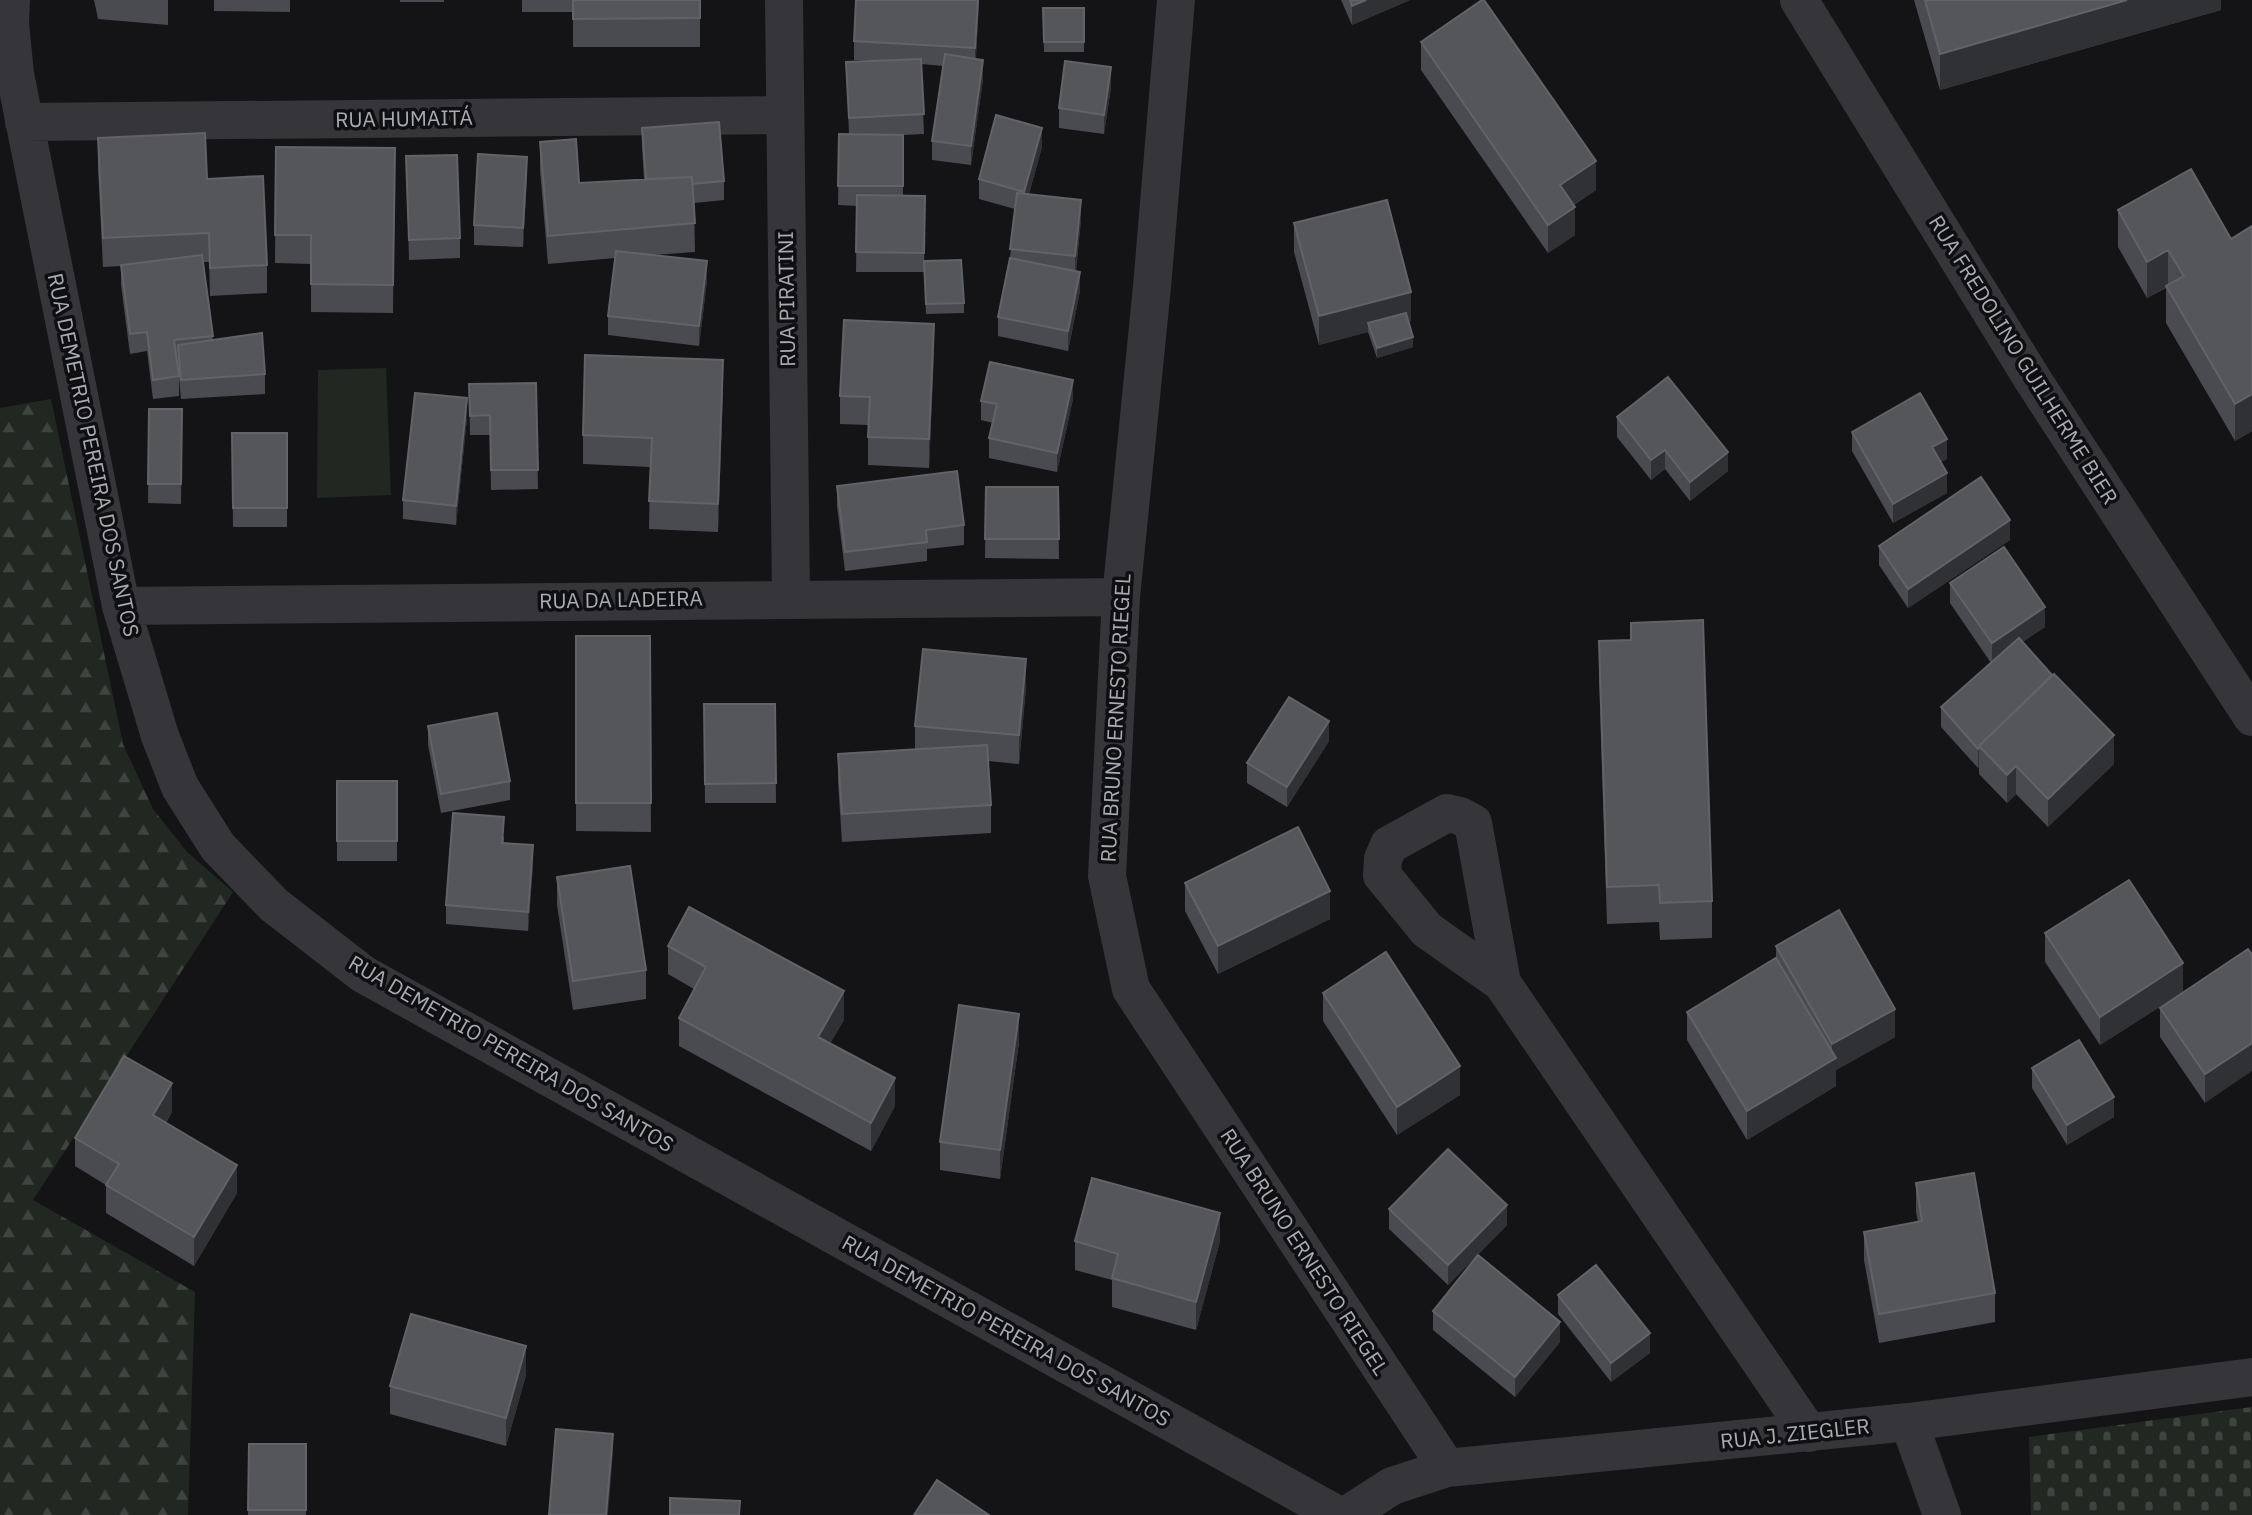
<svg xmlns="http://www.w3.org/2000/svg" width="2252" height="1515" viewBox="0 0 2252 1515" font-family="'IBM Plex Sans',sans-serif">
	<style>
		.forest { fill: url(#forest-firs) }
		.cemetery { fill: url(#cemetery-stones) }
		.pitch { fill: #212822 }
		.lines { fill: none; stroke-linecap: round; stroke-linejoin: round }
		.minor { stroke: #36363a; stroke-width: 38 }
		.wall { fill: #4a4b50 }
		.shaded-wall { fill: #303134 }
		.building { fill: #54565a; stroke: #616368; stroke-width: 2 }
		.labels { text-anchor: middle; stroke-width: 7; stroke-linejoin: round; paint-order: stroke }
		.street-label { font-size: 21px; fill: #a8abb4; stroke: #0f0f11 }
	</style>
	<defs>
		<pattern id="forest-firs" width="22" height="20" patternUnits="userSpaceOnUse" patternTransform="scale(1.75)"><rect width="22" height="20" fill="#212822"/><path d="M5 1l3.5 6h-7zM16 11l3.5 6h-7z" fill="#3e4440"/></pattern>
		<pattern id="cemetery-stones" width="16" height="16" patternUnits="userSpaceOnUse" patternTransform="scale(1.75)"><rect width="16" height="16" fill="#212822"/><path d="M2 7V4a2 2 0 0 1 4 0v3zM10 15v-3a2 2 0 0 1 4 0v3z" fill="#3e4440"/></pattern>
	</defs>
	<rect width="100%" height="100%" fill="#141416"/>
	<!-- forest -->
	<path class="forest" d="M51,399L123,744L153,809L187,852L233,892L33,1200L195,1292L188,1515H0V408Z"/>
	<!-- cemetery -->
	<path class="cemetery" d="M2252,1407V1515H2031L2029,1437Z"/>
	<!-- pitch -->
	<path class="pitch" d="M386,368L391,495L317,498L318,370Z"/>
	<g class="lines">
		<!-- minor -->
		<path class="minor" d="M11,0L10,23L15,74L121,606L160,736L180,787L218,847L274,905L363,974L1338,1515
			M784,0L791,598
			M1176,0L1152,287L1121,597L1107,876L1131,989L1447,1468
			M1799,0L2033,380L2252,717
			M24,122L784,115
			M121,606L1121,597
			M1502,983L1473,823L1460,816L1447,813L1389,845L1383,859L1382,875L1427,930L1502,983L1809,1433
			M1909,1422L1942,1515
			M1347,1515L1392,1486L1447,1468L1909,1422L2252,1377"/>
	</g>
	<!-- wall -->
	<path class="wall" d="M94,0H168V25L98,19Z
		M214,0H290V12L214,11Z
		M400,0H444V2H400Z
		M522,0H700V47H573V12H522Z
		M979,0L976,58L983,79L971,165L932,160V141L943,66L921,64L924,134L903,135V195L925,196L924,272H856L857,206L838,205L839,134H849L846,62L871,61L854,60V41Z
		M1341,0H1410L1352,25Z
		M1914,0H2221V10L1940,90Z
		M1043,8H1084V52H1044Z
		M1421,42L1596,190L1574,205L1575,235L1548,253L1421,70Z
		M1111,87L1104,134L1059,128V108Z
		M642,128L724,181V200L694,203L695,252L654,255L707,281L699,346L608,335V316L615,258L548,264L540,170V142L579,183L644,179L642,147Z
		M98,138L207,179L267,265V293L210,296L209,262H203L213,340L265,374V394L181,399L179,378V396L153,399L147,351L130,354L121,285V266L103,267L98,167Z
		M276,147L395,148L393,313L311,312V264L275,263Z
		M1042,147L1029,194L1081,220L1076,271L1080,291L1068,351L998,336V317L1010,258L1015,209L979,199V179Z
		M406,156L460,238V258L409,260Z
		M527,176L523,247L474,245V225Z
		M2118,210L2231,239L2252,226V431L2235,441L2166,323V288L2147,298L2118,247Z
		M1294,223L1411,321H1408L1413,347L1377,358L1368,332L1319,345L1294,252Z
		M924,261L964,303V313L926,314Z
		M934,352L929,468L868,465V425L840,424V396Z
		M536,383L538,489L491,490L490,435H470L469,384Z
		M723,389L718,532L649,529L650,467L583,464V435Z
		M1073,399L1057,472L989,458V438L993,423L981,420V401Z
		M149,409H182L181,504L148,503Z
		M1617,417L1728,471L1690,501L1665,469L1651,480L1617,437Z
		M467,418L456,525L403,519V500Z
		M1852,432L1947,459L1941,462L1947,493L1893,523L1852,451Z
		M232,433H287V527H233Z
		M837,486L964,525V545L927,549V561L845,571L837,506Z
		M986,487H1058L1059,559L985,558Z
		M2010,540L1908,608L1879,565V546Z
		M1950,583L2045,627L2022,642L2114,764L2048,827L2016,794L2007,803L1979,774V767L1978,768L1941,727V707L1991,663L1950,603Z
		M1631,623L1712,901V938L1660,940L1659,922L1607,924L1599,677V641L1631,640Z
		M576,636H650L651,832L576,831Z
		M1026,687L1019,764L988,761L991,805V833L842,842L838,782V754L915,749V726Z
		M704,704H775L776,803H705Z
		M428,726L510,781V800L441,813L428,745Z
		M1329,741L1287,807L1247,783V763Z
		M337,781H397V861H337Z
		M504,836V843L533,865L528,931L446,924V905Z
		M557,877L646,970V999L573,1010L557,905Z
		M1185,883L1330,919L1218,974L1185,911Z
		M2045,933L2183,992L2100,1045L2045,962Z
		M668,946L844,1020L830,1043L895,1106L871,1151L679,1046V1018L694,989L668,974Z
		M1776,946L1895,1037L1836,1070V1086L1747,1140L1687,1040V1012L1776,958Z
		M2248,949L2205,1103L2160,1037V1008Z
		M1323,993L1460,1095L1397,1135L1323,1021Z
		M1019,1042L1000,1179L940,1170V1142Z
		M2032,1068L2114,1117L2067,1145L2032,1088Z
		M172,1112L166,1123L237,1193L194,1266L106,1213V1185L75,1166V1138Z
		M1916,1183L1995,1293V1322L1879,1343L1864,1260V1232L1918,1222L1916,1212Z
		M1389,1209L1507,1225L1448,1285L1389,1229Z
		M1075,1241H1220L1196,1330L1112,1307V1280L1075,1270Z
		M1558,1295L1650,1353L1611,1382L1558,1314Z
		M1433,1311L1560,1342L1515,1397L1433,1330Z
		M526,1375L506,1446L390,1414V1386Z
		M249,1444H306V1515H248Z"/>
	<!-- shaded-wall -->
	<path class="shaded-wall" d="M978,0L979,7L975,68V48Z
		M1366,0H1410L1352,25V6Z
		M2127,0H2221V10L1940,90V54Z
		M983,60V79L971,165V146Z
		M1111,67V87L1104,134V115Z
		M1042,128V147L1024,211V192Z
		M527,157V176L523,247V228Z
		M1596,161V190L1560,214V185Z
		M1081,200V220L1075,275V256Z
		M1575,207V235L1548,253V225Z
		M2168,250V286L2147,298V262Z
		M707,261V281L699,346V326Z
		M1080,272V291L1068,351V331Z
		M1411,292V321L1371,331L1368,323V332L1319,345V316Z
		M934,324V352L929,468V439Z
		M1413,337V347L1377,358V348Z
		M723,360V389L718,532V504Z
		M1073,380V399L1057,472V453Z
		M2252,394V431L2235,441V404Z
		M467,398V418L456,525V506Z
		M1947,439V459L1932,467V447Z
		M1665,450V469L1651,480V460Z
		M1728,452V471L1690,501V482Z
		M1947,473V493L1893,523V504Z
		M2010,520V540L1908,608V589Z
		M2045,607V627L1992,663V643Z
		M1026,659V687L1019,764V735Z
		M1329,721V741L1287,807V787Z
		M2114,735V764L2048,827V799Z
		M1979,747V767L1978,768V749Z
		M2016,766V794L2007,803V775Z
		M533,845V865L528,931V912Z
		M1330,891V919L1218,974V946Z
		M2183,963V992L2100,1045V1017Z
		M844,991V1020L818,1065V1037Z
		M1895,1009V1037L1836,1070V1086L1747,1140V1111L1832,1060V1044Z
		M1019,1014V1042L1000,1179V1150Z
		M2252,1043V1071L2205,1103V1074Z
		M1460,1066V1095L1397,1135V1107Z
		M895,1078V1106L871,1151V1123Z
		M172,1083V1112L153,1144V1115Z
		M2114,1097V1117L2067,1145V1125Z
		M237,1165V1193L194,1266V1237Z
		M1507,1205V1225L1448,1285V1265Z
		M1220,1213V1241L1196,1330V1302Z
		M1560,1322V1342L1515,1397V1377Z
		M1650,1333V1353L1611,1382V1363Z
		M526,1346V1375L506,1446V1418Z
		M613,1434V1453L608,1515H606Z"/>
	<!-- building -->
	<path class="building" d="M573,0H700V18L573,19Z
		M856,0H978L975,48L854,41Z
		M1350,0H1366L1352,6Z
		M1482,0H1484L1596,161L1560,185L1575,207L1548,225L1421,42Z
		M1925,0H2127L1940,54Z
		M1043,8H1084V42H1044Z
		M945,54L983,60L971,146L932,141Z
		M921,59L924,114L849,118L846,62Z
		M1065,61L1111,67L1104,115L1059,108Z
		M996,115L1042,128L1024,192L979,179Z
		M719,122L724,181L692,184V177L646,179L642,128Z
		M205,133L207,179L263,176L267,265L210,268L209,233L103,238L98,138Z
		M839,134L903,135V186H838Z
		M576,139L579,183L692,177L695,223L548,236L540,142Z
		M276,147L395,148L393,285L311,284V235H275Z
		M478,154L527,157L523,228L474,225Z
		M457,155L460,238L409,240L406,156Z
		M2191,169L2231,239L2252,226V394L2235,404L2166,286L2184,276L2168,250L2147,262L2118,210Z
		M1017,193L1081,200L1075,256L1010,249Z
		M857,195L925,196L924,253L856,252Z
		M1387,200L1411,292L1319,316L1294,223Z
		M616,251L707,261L699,326L608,316Z
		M202,255L213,336L174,340L179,376L153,380L147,332L130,334L121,265Z
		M1010,258L1080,272L1068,331L998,317Z
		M961,260L964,303L926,304L924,261Z
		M1406,313L1413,337L1377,348L1368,323Z
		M844,320L934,324L929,439L868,437L870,397L840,396Z
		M262,333L265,374L181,380L178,345Z
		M585,355L723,360L718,504L649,501L652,438L583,435Z
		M990,362L1073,380L1057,453L989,438L997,404L981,401Z
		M1668,377L1728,452L1690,482L1665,450L1651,460L1617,417Z
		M536,383L538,470H491L490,415L470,416L469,384Z
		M415,393L467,398L456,506L403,500Z
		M1920,393L1947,439L1932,447L1947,473L1893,504L1852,432Z
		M149,409H182L181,484H148Z
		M232,433H287V508H233Z
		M957,471L964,525L926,530L927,542L845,552L837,486Z
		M1981,477L2010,520L1908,589L1879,546Z
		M986,487H1058L1059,539H985Z
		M2004,547L2045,607L1992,643L1950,583Z
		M1703,620L1712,901L1660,903L1659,885L1607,887L1599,641L1631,640V623Z
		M576,636H650L651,803H576Z
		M2019,638L2052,675L1979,746L1980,747L1978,749L1941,707Z
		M923,649L1026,659L1019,735L915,726Z
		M2054,674L2114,735L2048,799L2016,766L2007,775L1979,746Z
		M1289,697L1329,721L1287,787L1247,763Z
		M704,704H775L776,783L705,784Z
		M497,713L510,781L441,794L428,726Z
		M987,745L991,805L842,814L838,754Z
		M337,781H397V841H337Z
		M453,813L504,817L502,843L533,845L528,912L446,905Z
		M1298,827L1330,891L1218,946L1185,883Z
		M630,866L646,970L573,981L557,877Z
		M2129,880L2183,963L2100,1017L2045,933Z
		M689,907L844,991L818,1037L895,1078L871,1123L679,1018L706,967L668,946Z
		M1839,910L1895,1009L1832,1044L1776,946Z
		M2248,949L2252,954V1043L2205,1074L2160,1008Z
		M1386,952L1460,1066L1397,1107L1323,993Z
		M1776,958L1836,1058L1747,1111L1687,1012Z
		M959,1005L1019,1014L1000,1150L940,1142Z
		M2079,1040L2114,1097L2067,1125L2032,1068Z
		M124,1056L172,1083L153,1115L237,1165L194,1237L106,1185L119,1164L75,1138Z
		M1448,1149L1507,1205L1448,1265L1389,1209Z
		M1974,1173L1995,1293L1879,1314L1864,1232L1922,1221L1916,1183Z
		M1092,1178L1220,1213L1196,1302L1112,1278L1118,1254L1075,1241Z
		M1478,1255L1560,1322L1515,1377L1433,1311Z
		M1596,1265L1650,1333L1611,1363L1558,1295Z
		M411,1314L526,1346L506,1418L390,1386Z
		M556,1429L613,1434L606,1515H549Z
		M249,1444H306V1510H248Z
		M937,1480L989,1515H914Z
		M670,1498L740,1501L739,1515H670Z"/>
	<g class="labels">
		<!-- street labels -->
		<g class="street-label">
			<text transform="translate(404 119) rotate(-1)" y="7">RUA HUMAITÁ</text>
			<text transform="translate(787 299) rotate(-91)" y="7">RUA PIRATINI</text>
			<text transform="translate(2023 360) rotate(58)" y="7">RUA FREDOLINO GUILHERME BIER</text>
			<text transform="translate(93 455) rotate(78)" y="7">RUA DEMETRIO PEREIRA DOS SANTOS</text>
			<text transform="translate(621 600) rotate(-1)" y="7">RUA DA LADEIRA</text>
			<text transform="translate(1116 718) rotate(-87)" y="7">RUA BRUNO ERNESTO RIEGEL</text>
			<text transform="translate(511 1054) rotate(30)" y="7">RUA DEMETRIO PEREIRA DOS SANTOS</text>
			<text transform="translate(1304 1252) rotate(57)" y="7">RUA BRUNO ERNESTO RIEGEL</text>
			<text transform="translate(1006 1331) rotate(29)" y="7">RUA DEMETRIO PEREIRA DOS SANTOS</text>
			<text transform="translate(1795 1434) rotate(-6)" y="7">RUA J. ZIEGLER</text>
		</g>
	</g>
</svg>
